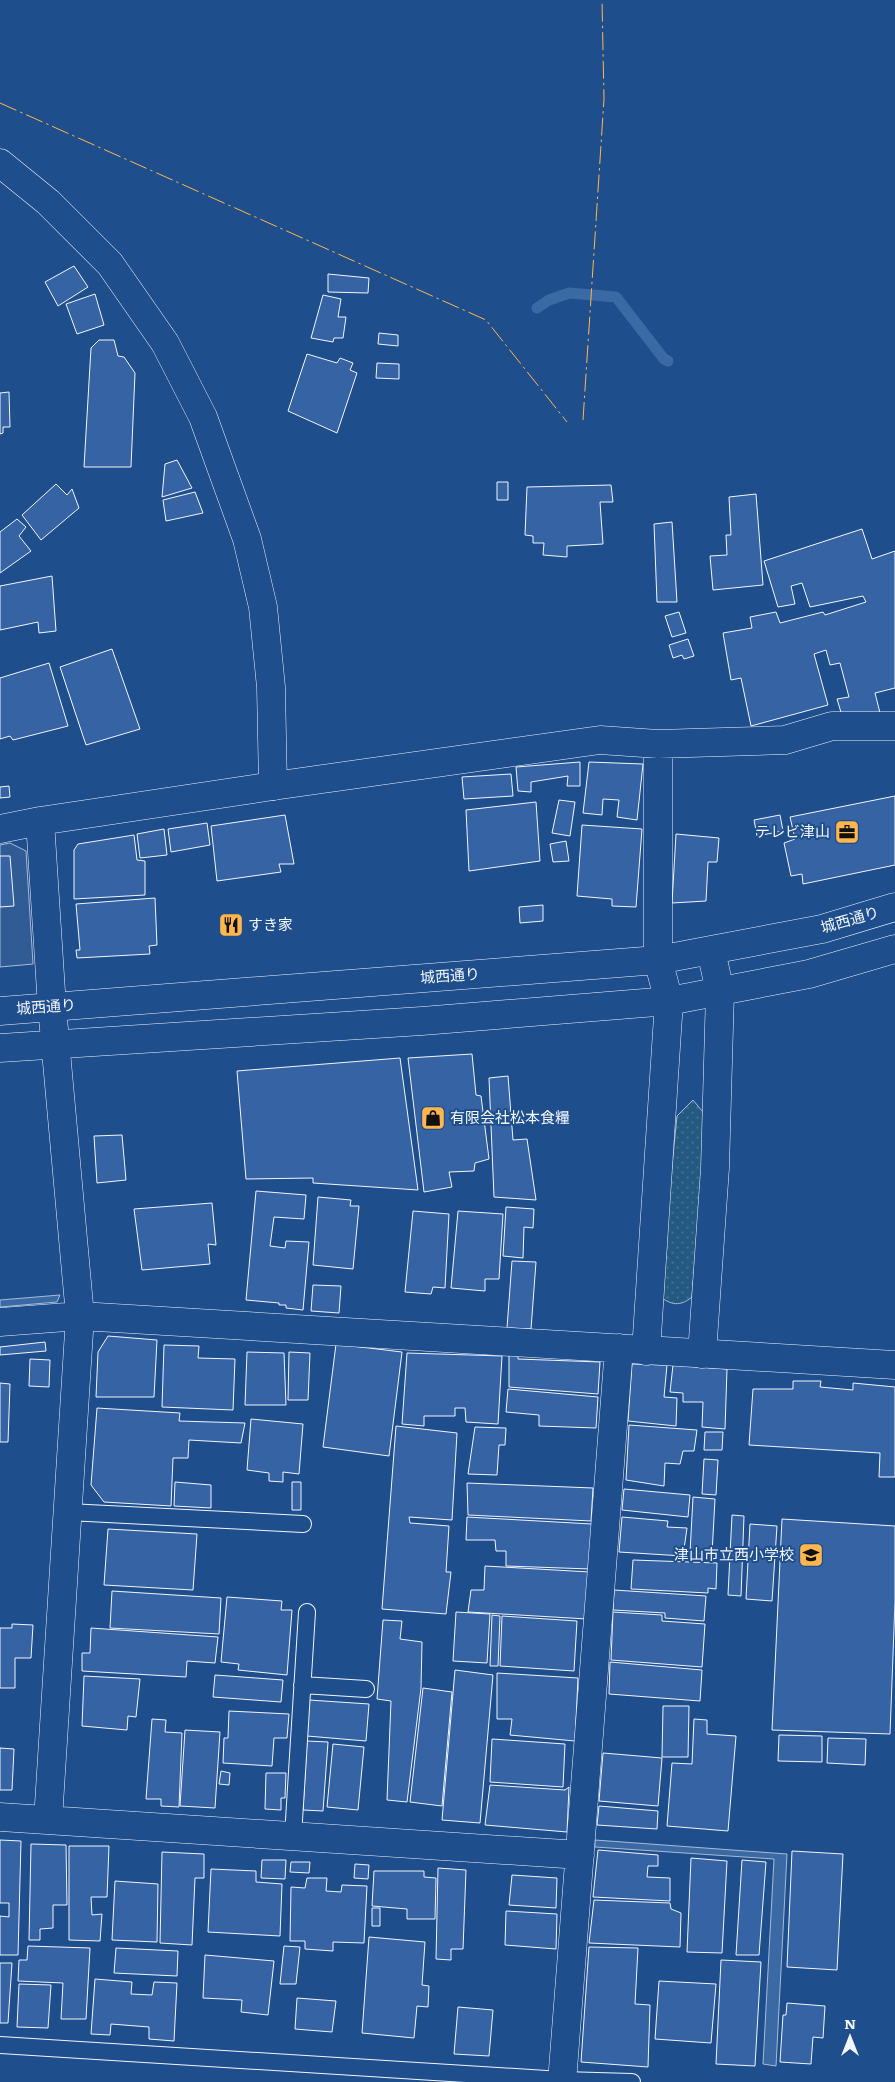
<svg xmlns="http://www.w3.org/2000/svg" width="895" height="2082" viewBox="0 0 895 2082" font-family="Literata,'Noto Sans JP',serif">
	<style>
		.grass { fill: url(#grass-dots); stroke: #a8bbd7 }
		.parking { fill: #305b95; stroke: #a8bbd7 }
		.water { fill: #3b69a3; stroke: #a8bbd7 }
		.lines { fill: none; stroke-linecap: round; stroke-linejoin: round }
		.stream { stroke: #3b69a3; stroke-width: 11 }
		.building { fill: #3563a3; stroke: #f2f6ff }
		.service-casing { stroke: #f2f6ff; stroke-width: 18 }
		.minor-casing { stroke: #f2f6ff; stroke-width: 29 }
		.tertiary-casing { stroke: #f2f6ff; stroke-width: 29 }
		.service { stroke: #1f4e8c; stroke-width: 16 }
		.minor { stroke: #1f4e8c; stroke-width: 28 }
		.tertiary { stroke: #1f4e8c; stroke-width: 28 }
		.power { stroke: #ffb74d; stroke-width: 1; stroke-dasharray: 18 4 2.5 4; stroke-linecap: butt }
		.labels { text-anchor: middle; stroke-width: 4; stroke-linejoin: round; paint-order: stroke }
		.poi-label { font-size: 15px; fill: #f2f6ff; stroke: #1f4e8c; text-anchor: end }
		.street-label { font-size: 15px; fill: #f2f6ff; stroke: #1f4e8c }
	</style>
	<defs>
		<pattern id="grass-dots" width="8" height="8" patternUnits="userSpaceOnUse" patternTransform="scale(1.25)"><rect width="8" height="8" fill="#245a82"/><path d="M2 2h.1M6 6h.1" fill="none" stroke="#447295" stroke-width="1.8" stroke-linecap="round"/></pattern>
	</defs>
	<rect width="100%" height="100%" fill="#1f4e8c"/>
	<!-- grass -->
	<path class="grass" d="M693,1100L707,1117L692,1297C680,1307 671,1305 659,1296L677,1116Z"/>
	<!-- parking -->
	<path class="parking" d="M10,843L26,851L33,964L0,967V845Z"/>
	<!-- water -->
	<path class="water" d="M60,1295L57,1302L0,1307V1300Z
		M595,1840L787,1854L776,2066L763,2064L774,1859L595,1847Z"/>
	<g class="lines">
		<!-- stream -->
		<path class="stream" d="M537,308L549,300L569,293L616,297L664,359L668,361"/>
	</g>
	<!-- building -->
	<path class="building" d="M74,266L88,287L58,306L45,282Z
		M328,274L369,278L368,293L328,292Z
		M95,294L104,325L77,334L66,304Z
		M323,295L341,299L338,317H346L343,338H334L333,342L311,338Z
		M379,333L398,335V346L378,344Z
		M99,340H114L118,356L124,357L135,373L131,467H84L91,348Z
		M307,354L337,363L340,358L353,363L350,370L357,373L337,433L288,411Z
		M377,363L399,364V379L376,378Z
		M9,392L10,427H3V433L0,434V393Z
		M177,460L192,488L162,497L165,464Z
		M497,482H508V500H497Z
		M56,484L67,495L72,489L79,508L41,540L22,515Z
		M611,485L613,502H600L603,544L567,546V557L543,555L544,543H533V536L525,535L527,487Z
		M195,492L203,513L166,521L163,500Z
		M756,494L763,585L713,590L710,556L727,555L726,535H731L729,497Z
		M17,519L26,527L19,536L31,551L0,573V532Z
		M672,522L677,602H657L654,524Z
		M862,529L872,559L895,551V688L875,693L880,713L846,729L837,699L849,697L840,663L830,665L826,650L814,654L828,705L751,726L741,678L731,680L723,633L752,628L750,617L776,612L780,623L823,612L825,615L866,602L863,596L810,607L802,583L791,586L795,604L778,607L764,561Z
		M52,576L56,631L39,633L38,622L0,630V586Z
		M679,612L686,633L672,637L665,616Z
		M688,639L694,656L684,659L682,655L673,658L669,645Z
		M112,649L140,729L86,745L60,667Z
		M49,663L68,726L13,740L10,736L0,739V678Z
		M580,762V786H567L568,776L531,782V792L518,791L516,767Z
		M589,762L643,764L637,820L617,817L619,800L603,799L602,815L583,813Z
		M511,774L513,796L464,799L462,777Z
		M9,786L10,797L0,798V787Z
		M895,796V865L803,884L802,874L791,876L784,843L795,839L790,817Z
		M559,800L575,802L570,836L552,833Z
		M536,802L540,861L469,871L466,810Z
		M285,815L294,864H279L281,872L217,881L211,826Z
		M780,815L783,831L757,836L754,820Z
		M207,823L210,845L171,852L168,829Z
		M582,825L642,829L636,907L612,906V899L577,896Z
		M164,829L167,855L140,858L137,834Z
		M676,834L719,838L717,862H708L706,901L672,903Z
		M134,835L137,860L145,861V895L74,899V850L78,844Z
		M566,841L569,861L553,862L550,844Z
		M0,856H10L14,906L0,907Z
		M155,898L157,945L149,946L150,954L77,958L76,950H80L76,904Z
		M543,905V921L520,923L519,907Z
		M472,1054L476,1095L481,1096L489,1159L475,1163L474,1171L449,1172L452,1187L424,1192L408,1058Z
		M400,1058L418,1190L313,1183V1178L246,1179L237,1071Z
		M508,1076L513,1140L527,1139L536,1200L494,1197L489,1078Z
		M122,1135L126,1180L97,1183L94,1136Z
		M256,1191L306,1195L304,1219L274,1217L270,1246L285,1248L286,1241L309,1242L303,1310L286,1308V1305H279V1303L246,1300Z
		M318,1197L351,1200L350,1206H359L353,1269L313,1265Z
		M212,1203L216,1245L208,1244L210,1264L142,1270L134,1209Z
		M506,1207L534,1209L533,1228L524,1227L523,1258L503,1256Z
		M413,1211L449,1214L445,1288L433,1287L431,1294L405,1292Z
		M458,1211L503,1214L499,1279H485V1291L451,1288Z
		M512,1261L536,1262L531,1329L507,1328Z
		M313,1285L341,1286L339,1313L311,1311Z
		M108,1336L157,1340L154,1397H96L98,1352Z
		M45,1342L46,1351L0,1355V1347Z
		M336,1344L402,1352L389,1456L323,1447Z
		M164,1345L199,1346L198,1358L235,1359L233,1410L162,1407Z
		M247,1352L284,1353L286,1405H245Z
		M289,1352L310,1353L308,1400H288Z
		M407,1353L502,1356L498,1424L466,1422L465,1408H455V1416H424V1426L402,1424Z
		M509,1355L518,1356V1359L600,1362L598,1394L509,1387Z
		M30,1359L50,1360L49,1387L29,1386Z
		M632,1364L667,1365L664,1397L677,1398L676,1426L628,1421Z
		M673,1365L727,1369L725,1429L702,1427L703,1402H683V1393L670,1392Z
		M793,1381H821L820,1387L853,1390V1383L895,1387V1477H879L880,1453L749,1445L753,1389H793Z
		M0,1383L10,1384L8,1442H0Z
		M508,1389L598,1397L596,1428L539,1426V1415L506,1412Z
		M97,1408L180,1413L179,1421L245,1423L241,1443L189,1440L188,1458H173L171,1506L104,1502L91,1485Z
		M251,1419L303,1424L299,1474L283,1472V1482L269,1481V1473L247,1470Z
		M629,1425L697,1430L694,1451H683L680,1464L665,1463L664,1486L626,1480Z
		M396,1426L457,1433L452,1520L409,1517L410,1523L449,1526L446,1572H451L446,1614L382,1609Z
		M475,1427L506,1428L505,1445H499L497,1475L468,1474Z
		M705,1432H723L722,1450H704Z
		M704,1459L718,1460L716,1495L702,1494Z
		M175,1482L211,1485V1508L174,1506Z
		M292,1482H301V1510H292Z
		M467,1483L593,1488L591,1521L468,1515Z
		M624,1489L690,1495L688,1517L622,1510Z
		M693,1497L715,1499L712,1554L690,1553Z
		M732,1515L744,1516L741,1596L728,1595Z
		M467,1517L592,1524L590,1569L506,1566V1551H496L495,1540H466Z
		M622,1517L668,1521L667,1527L687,1528L683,1556L619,1552Z
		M782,1519L895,1526V1602L890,1734L772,1730Z
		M750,1524L777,1526L772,1601L746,1599Z
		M108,1529L197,1534L193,1590L104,1585Z
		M633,1560L717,1563L716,1589L708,1588V1593L631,1589Z
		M485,1566L590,1572L587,1619L468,1612L471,1590H484Z
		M614,1590L706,1596L704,1621L665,1618V1613L613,1610Z
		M112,1591L221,1598L219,1634L110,1628Z
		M227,1597L282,1601L281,1610H292L287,1675L238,1670L239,1664L221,1662Z
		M456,1612L490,1614L487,1663L453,1661Z
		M613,1612L662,1615V1621L705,1624L702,1667L611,1660Z
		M492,1615L500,1616L498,1666H490Z
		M502,1616L577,1621L574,1671L500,1666Z
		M383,1620L402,1621L400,1639L422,1642L421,1688L407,1802L387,1800L391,1701L377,1699Z
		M12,1624L33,1625L31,1658H15V1688H0V1628H12Z
		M91,1628L218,1637L215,1663L187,1661L186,1677L82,1671V1653H90Z
		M610,1662L702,1670L700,1701L609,1694Z
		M455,1670L493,1675L480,1823L442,1820Z
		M497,1673L578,1678L575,1741L510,1735L512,1719H497Z
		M215,1675L283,1680L281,1702L213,1697Z
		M84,1676L140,1679L136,1717L128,1716L127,1730L82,1726Z
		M423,1688L452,1692L442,1806L410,1802Z
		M309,1700L369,1704L366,1741L307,1736Z
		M663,1706H689L688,1757H662Z
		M229,1711L289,1714L287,1738H274L272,1766L223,1763L224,1738H228Z
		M152,1719L166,1720L165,1732L182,1733L179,1807L161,1806V1799H146Z
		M694,1719L707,1720V1734L736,1736L728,1831L667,1826L672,1763L692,1764Z
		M185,1730L220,1732L215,1808L180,1806Z
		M779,1735L822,1736V1762L778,1761Z
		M828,1738L866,1739L865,1765L827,1763Z
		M492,1739L565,1744L563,1787L490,1782Z
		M307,1741L328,1742L323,1811L303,1810Z
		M333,1744L364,1747L358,1810L327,1807Z
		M0,1748L14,1749L12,1790H0Z
		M603,1753L662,1758L658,1806L599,1801Z
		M221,1771L230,1773L229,1785L219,1784Z
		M266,1773H286L285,1798H281V1810L265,1809Z
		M490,1785L565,1790L569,1787L567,1832L485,1825Z
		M599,1806L658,1811L657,1829L597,1825Z
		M0,1840L21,1841L18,1955H0V1916L9,1917V1903H0Z
		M31,1844L66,1845L67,1905H53V1928L40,1929V1940H29Z
		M69,1846H109L107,1897H91L92,1915L102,1914L100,1941L69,1940Z
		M598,1850L658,1855V1866H648L647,1877L670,1878V1901L593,1897Z
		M792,1851L843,1854L837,1970L787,1967Z
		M162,1852L204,1854V1878H195L192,1945L160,1943Z
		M691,1858L727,1861L722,1953L687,1952Z
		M262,1860H286L285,1879L261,1878Z
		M742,1860L766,1862L759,1955H736Z
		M291,1862H310L309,1873L290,1872Z
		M355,1864L369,1865L368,1879L354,1878Z
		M438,1868L466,1870L463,1949H451V1960L436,1959Z
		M211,1869L256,1871V1882L282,1884L280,1936L208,1932Z
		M374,1871H424V1877L436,1878L435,1919H407V1909L372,1906Z
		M512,1875L557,1878L556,1908L509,1905Z
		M307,1878H327L326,1891L341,1892L342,1885L367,1886L364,1943L333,1942V1951L305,1949V1941H290L291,1887L305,1888Z
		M115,1881L158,1884L157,1942L112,1940Z
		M594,1900L670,1903L671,1909L681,1913L680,1947L589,1943Z
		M372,1908H380V1926H372Z
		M506,1911L557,1914L556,1949L505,1945Z
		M369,1937L425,1942L422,1985L429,1986L428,2007L417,2006L414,2038L362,2033Z
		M28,1946L90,1948L86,2019H61L63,1983L18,1981L19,1960H27Z
		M284,1946L300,1947L296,1984H280Z
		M589,1947L638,1948L635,2004L650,2005L648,2067L581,2062Z
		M116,1948L178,1951L177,1976L114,1973Z
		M205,1955L274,1961L268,2015L241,2012L242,2000L203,1998Z
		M721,1960L761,1962L755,2066L716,2064Z
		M0,1963H12L8,2023H0Z
		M95,1979L132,1982L131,1994L152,1995L154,1982L177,1983L174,2041L149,2039V2027L111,2024L110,2035L91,2034Z
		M659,1981L716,1984L711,2043L655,2039Z
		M19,1984L51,1985L48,2028L17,2027Z
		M297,1998L336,2001L332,2032L295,2029Z
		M787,2003L825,2006L823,2038L813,2037L811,2064L780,2062L783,2015H786Z
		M458,2007L493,2010L489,2056L454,2054Z"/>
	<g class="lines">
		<defs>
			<path id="service" d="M68,1512L303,1524
				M302,1685L366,1689
				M293,1836L307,1612
				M0,2045L562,2080L632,2082"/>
			<path id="minor" d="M658,744V960
				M40,821L52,1007L80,1316L48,1820
				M0,829L40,821L273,786L600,740L658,744L785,740L832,726H895
				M0,1322L80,1316L895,1365
				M0,1817L580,1855
				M562,2082L619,1348"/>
			<path id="tertiary" d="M0,163L48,202L110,264L165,343L203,417L247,539L263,607L271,687L273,786
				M0,1011L658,960L822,929L895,907
				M0,1048L422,1021L669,1001L809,974L895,949
				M646,1351L669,1001L658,960
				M702,1354L715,1168L720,992L711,950"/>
		</defs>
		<!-- service casing -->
		<use href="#service" class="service-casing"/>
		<!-- minor casing -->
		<use href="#minor" class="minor-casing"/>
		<!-- tertiary casing -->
		<use href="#tertiary" class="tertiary-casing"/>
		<!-- service -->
		<use href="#service" class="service"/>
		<!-- minor -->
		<use href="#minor" class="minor"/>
		<!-- tertiary -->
		<use href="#tertiary" class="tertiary"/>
		<!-- power -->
		<path class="power" d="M0,103L486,320L567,422
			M583,420L604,99L602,0"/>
	</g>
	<!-- icons -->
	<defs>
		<symbol id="office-square" viewBox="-11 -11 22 22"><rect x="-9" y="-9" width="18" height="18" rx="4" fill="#ffb74d" stroke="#1f4e8c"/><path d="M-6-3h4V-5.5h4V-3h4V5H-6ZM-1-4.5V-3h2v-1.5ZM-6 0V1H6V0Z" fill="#111"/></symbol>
		<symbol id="restaurant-square" viewBox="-11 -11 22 22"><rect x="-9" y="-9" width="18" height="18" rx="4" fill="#ffb74d" stroke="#1f4e8c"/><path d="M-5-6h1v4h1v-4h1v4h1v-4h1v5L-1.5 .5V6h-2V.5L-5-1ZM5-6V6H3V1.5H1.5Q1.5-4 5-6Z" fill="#111"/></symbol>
		<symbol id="shop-square" viewBox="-11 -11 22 22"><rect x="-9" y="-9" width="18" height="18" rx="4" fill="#ffb74d" stroke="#1f4e8c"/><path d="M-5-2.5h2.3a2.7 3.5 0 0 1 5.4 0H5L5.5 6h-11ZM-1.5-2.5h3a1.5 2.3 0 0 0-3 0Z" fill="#111"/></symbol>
		<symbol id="school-square" viewBox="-11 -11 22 22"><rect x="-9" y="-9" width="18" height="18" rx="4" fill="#ffb74d" stroke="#1f4e8c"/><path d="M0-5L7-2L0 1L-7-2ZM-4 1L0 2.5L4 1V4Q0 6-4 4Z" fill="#111"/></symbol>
	</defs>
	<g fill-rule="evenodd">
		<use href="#office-square" x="833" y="818" width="28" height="28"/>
		<use href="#restaurant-square" x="217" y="911" width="28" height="28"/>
		<use href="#shop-square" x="419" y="1104" width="28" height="28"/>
		<use href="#school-square" x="797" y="1541" width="28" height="28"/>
	</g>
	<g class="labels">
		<!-- poi labels -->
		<g class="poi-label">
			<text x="830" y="837">テレビ津山</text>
			<text x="248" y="930" text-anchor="start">すき家</text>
			<text x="450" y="1123" text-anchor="start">有限会社松本食糧</text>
			<text x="794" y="1560">津山市立西小学校</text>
		</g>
		<!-- street labels -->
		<g class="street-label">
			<text transform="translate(850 920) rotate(-16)" y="5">城西通り</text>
			<text transform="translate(450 976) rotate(-4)" y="5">城西通り</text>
			<text transform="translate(46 1007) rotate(-4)" y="5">城西通り</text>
		</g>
	</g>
	<!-- north arrow -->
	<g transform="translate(850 2037)" stroke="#1f4e8c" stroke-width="4" paint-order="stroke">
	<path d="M0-4L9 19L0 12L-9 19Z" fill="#f2f6ff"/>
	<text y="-8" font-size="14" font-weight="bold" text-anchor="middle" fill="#f2f6ff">N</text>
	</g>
</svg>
